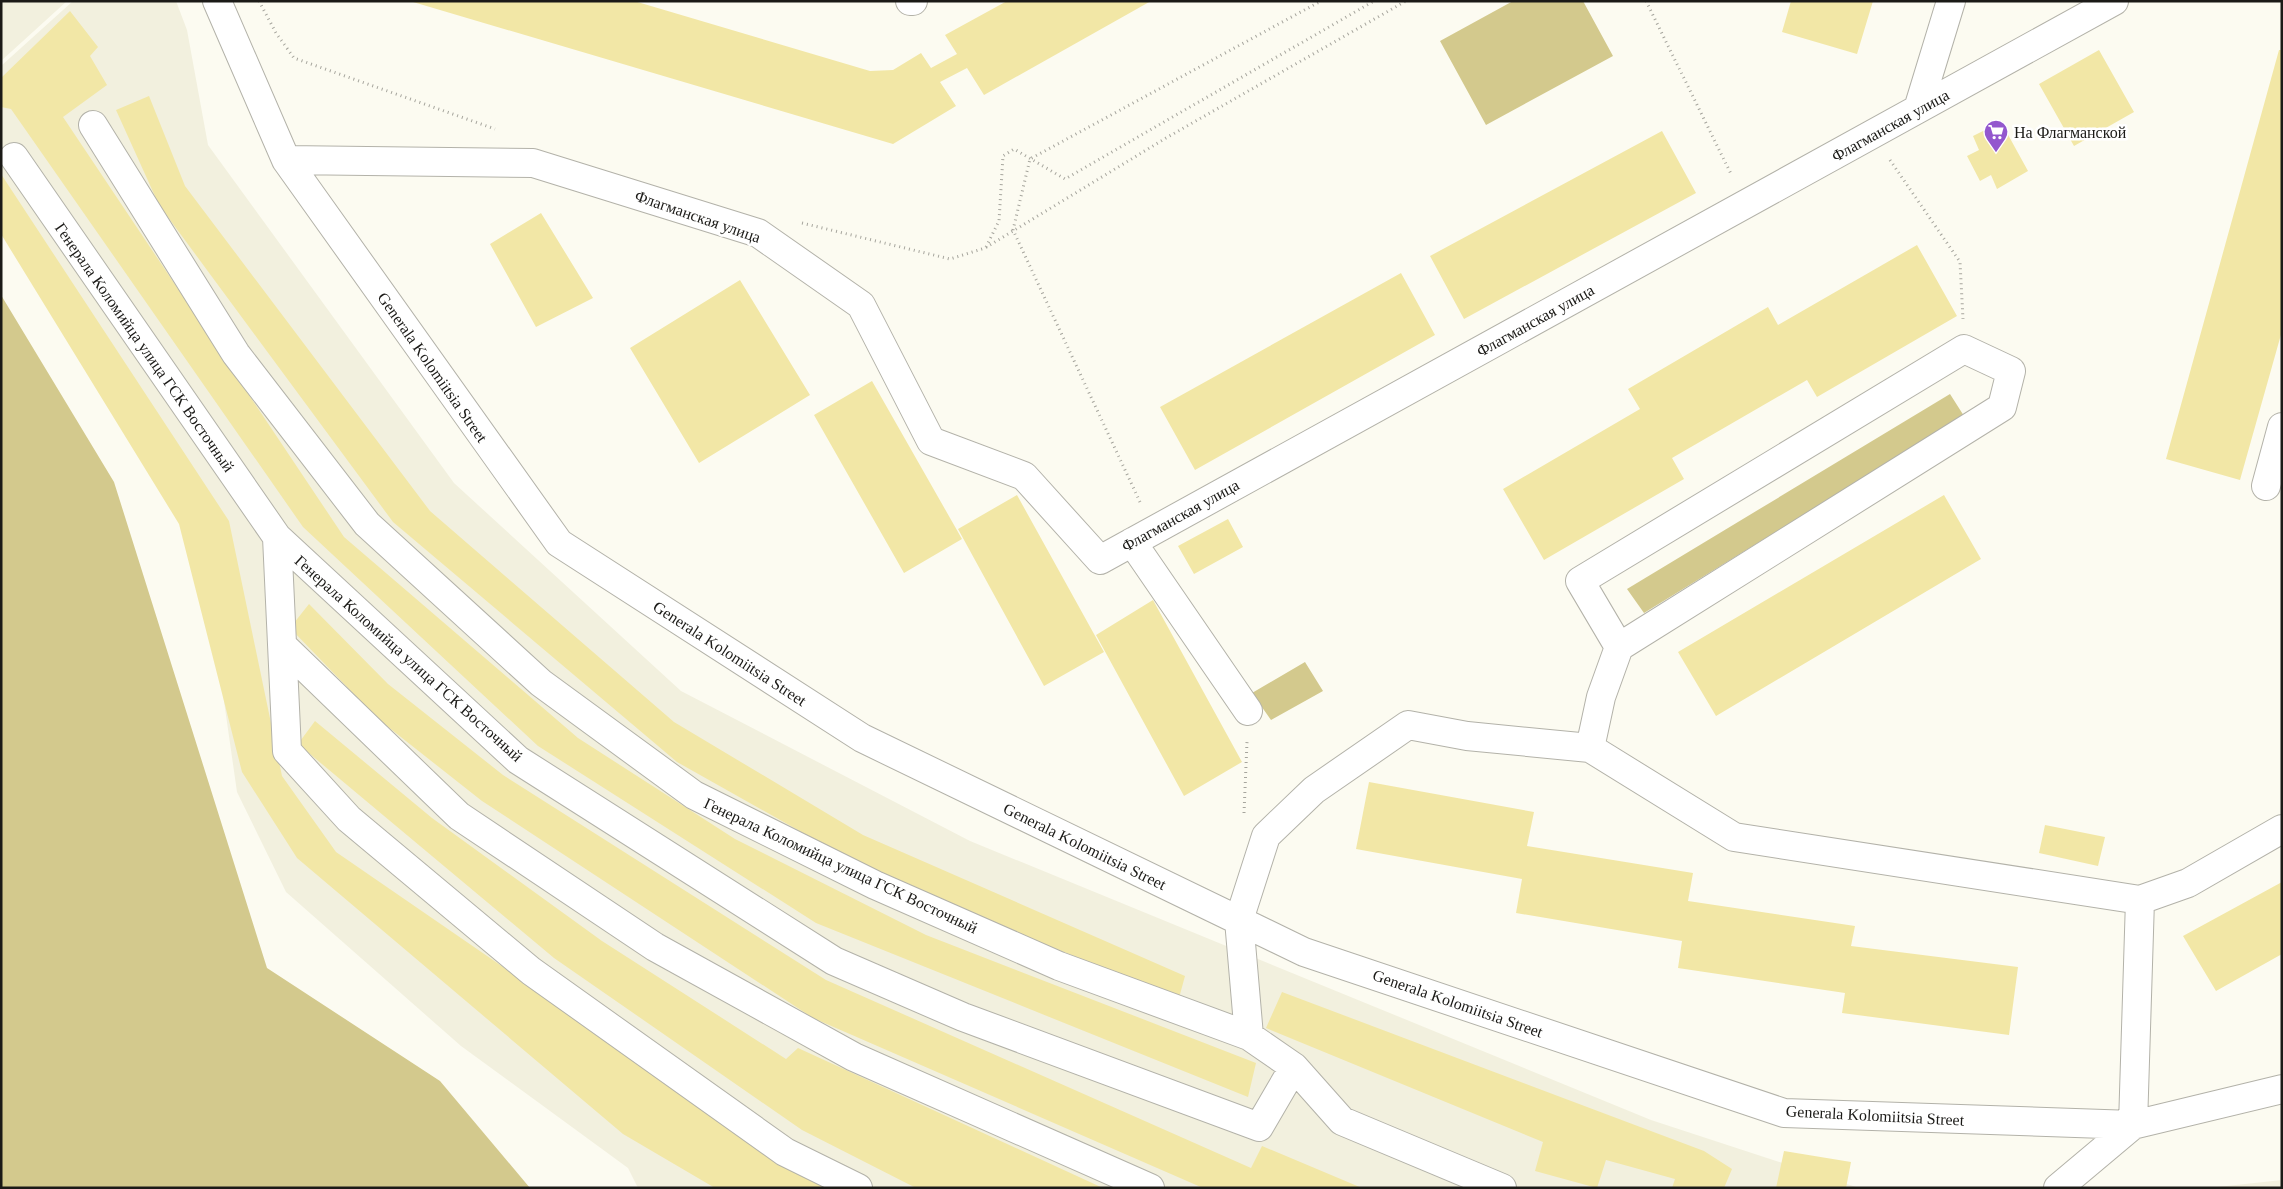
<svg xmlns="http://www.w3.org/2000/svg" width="2283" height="1189" viewBox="0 0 2283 1189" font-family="Georgia,serif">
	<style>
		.built { fill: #f2f0de }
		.green { fill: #d3c98d }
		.building { fill: #f2e7a6 }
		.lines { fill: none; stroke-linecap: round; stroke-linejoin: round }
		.minor-casing { stroke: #b3b2a9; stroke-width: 30 }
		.path { stroke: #a6a59d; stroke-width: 3; stroke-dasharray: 1 4; stroke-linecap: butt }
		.minor { stroke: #fff; stroke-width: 28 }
		.labels { text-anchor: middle; stroke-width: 5; stroke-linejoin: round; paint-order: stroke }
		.street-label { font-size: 16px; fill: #1b1a17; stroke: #fff }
		.poi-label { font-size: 16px; fill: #1b1a17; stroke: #fff; text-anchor: start }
	</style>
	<rect width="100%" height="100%" fill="#fcfbf1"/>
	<!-- built -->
	<path class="built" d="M1,1H67L1,61Z
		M73,1H176L187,30L208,145L454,483L681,691L970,841L1651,1120L1859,1188H638L628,1168L461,1046L286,892L237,792L199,527L1,223V66Z
		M2282,1180V1188H2208Z"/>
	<!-- green -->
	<path class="green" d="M1513,1H1583L1613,56L1486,125L1440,41Z
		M1,295L114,482L267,968L440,1081L530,1188H1Z
		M1950,394L1964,416L1644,613L1627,589Z
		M1305,662L1323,691L1271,720L1252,693Z"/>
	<!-- building -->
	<path class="building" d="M634,1L870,71L893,70L921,53L931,68L957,54L945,35L1007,1H1151L984,95L967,68L940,82L956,106L893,144L413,2Z
		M1791,1H1873L1857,54L1782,32Z
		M70,11L98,47L90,56L107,85L63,117L344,537L578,738L735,839L926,935L1256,1063L1248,1097L816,923L538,746L303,527L11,109L1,107V78Z
		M2099,50L2134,112L2074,146L2039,84Z
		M2279,50H2282V331L2240,480L2166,459Z
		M149,96L185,186L430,511L674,722L863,835L1185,976L1179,998L892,883L677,762L393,522L159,205L116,110Z
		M2001,122L2028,171L1997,189L1991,175L1980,181L1967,156L1979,150L1973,136Z
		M1662,131L1696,193L1464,319L1430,256Z
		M1,174L229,521L282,776L336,852L824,1188H715L623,1134L297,858L242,772L179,524L1,234Z
		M541,213L593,298L536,327L490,244Z
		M1917,245L1957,316L1817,397L1807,380L1672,458L1684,479L1544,560L1503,489L1640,409L1628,389L1768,307L1778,325Z
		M1401,273L1435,335L1195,470L1160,407Z
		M740,280L810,395L699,463L630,348Z
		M872,381L962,539L904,573L814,415Z
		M1017,495L1104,652L1044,686L958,529Z
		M1944,495L1981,559L1716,716L1678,652Z
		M1228,519L1243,547L1194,574L1178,546Z
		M1153,600L1242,762L1184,796L1096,635Z
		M309,604L388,684L503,775L826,980L1251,1168L1262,1146L1362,1188H1203L813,1018L482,801L378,719L290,628Z
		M315,721L432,818L602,941L786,1059L798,1048L1103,1188H916L802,1130L554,958L298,744Z
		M1369,782L1534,812L1527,846L1693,873L1688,901L1855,926L1851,946L2018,967L2009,1035L1842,1013L1845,993L1678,968L1682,941L1516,913L1522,879L1356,849Z
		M2045,825L2105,837L2098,866L2039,853Z
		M2282,882V954L2216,991L2183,936Z
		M1282,992L1704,1151L1732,1169L1724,1188H1672L1675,1179L1606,1160L1597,1188L1535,1171L1543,1142L1266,1028Z
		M1784,1151L1851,1162L1846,1188H1776Z"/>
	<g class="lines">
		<defs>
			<path id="minor" d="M217,1L286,160L559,543L862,738L1304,952L1784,1113L2133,1125L2282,1089
				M910,1H913
				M1918,109L1951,1
				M93,125L236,354L367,524L541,683L694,795L875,885L1059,966L1249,1036
				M14,157L277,537L518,760L834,961L963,1017L1259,1127L1294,1067L1249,1036L1239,920L1266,836L1314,790L1408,725L1467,736L1590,748L1734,837L2140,900L2133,1125L2058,1188
				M286,160L533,163L758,233L861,305L931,441L1024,476L1100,560L2114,1
				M2266,486L2282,427
				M277,537L287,751L349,819L531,971L785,1152L858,1188
				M1132,542L1248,711
				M282,645L459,816L655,947L854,1057L1150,1188
				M1590,748L1601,697L1619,647L2002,407L2011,371L1964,349L1580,581L1619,647
				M2140,900L2188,883L2282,829
				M1294,1067L1342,1121L1502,1188"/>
		</defs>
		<!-- minor casing -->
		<use href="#minor" class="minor-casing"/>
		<!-- path -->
		<path class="path" d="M259,1L276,33L294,58L495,129
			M1646,1L1732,176
			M1890,160L1960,262L1963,319
			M802,223L950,259L985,248L1166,138L1406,1
			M986,247L999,221L1003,156L1014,149L1065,179L1374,1
			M1140,502L1013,230L1030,159L1321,1
			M1244,813L1247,742"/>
		<!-- minor -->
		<use href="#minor" class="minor"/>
	</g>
	<!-- icons -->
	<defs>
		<symbol id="supermarket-pin" viewBox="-11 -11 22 30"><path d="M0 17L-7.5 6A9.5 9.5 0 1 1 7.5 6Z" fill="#9357ce" stroke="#fff"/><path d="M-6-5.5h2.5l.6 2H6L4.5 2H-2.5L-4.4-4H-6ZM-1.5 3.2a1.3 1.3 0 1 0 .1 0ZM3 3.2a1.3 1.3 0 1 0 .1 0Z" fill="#fff"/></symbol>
	</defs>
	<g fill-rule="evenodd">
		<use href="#supermarket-pin" x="1982" y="118" width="28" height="38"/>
	</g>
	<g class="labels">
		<!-- street labels -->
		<g class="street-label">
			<text transform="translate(1890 125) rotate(-29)" y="6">Флагманская улица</text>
			<text transform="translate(698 216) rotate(19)" y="6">Флагманская улица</text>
			<text transform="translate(1535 320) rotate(-29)" y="6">Флагманская улица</text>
			<text transform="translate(145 347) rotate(55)" y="6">Генерала Коломийца улица ГСК Восточный</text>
			<text transform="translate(433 367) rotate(55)" y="6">Generala Kolomiitsia Street</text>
			<text transform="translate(1180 515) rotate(-29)" y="6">Флагманская улица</text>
			<text transform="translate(730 653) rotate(33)" y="6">Generala Kolomiitsia Street</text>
			<text transform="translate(409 658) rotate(42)" y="6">Генерала Коломийца улица ГСК Восточный</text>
			<text transform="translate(1085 846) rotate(26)" y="6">Generala Kolomiitsia Street</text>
			<text transform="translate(841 865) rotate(25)" y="6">Генерала Коломийца улица ГСК Восточный</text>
			<text transform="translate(1458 1003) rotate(19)" y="6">Generala Kolomiitsia Street</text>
			<text transform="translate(1875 1115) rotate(3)" y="6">Generala Kolomiitsia Street</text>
		</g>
		<!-- poi labels -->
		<g class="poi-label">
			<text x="2014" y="138">На Флагманской</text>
		</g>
	</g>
	<!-- border -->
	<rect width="2283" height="1189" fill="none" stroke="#1b1a17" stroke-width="5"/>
</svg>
